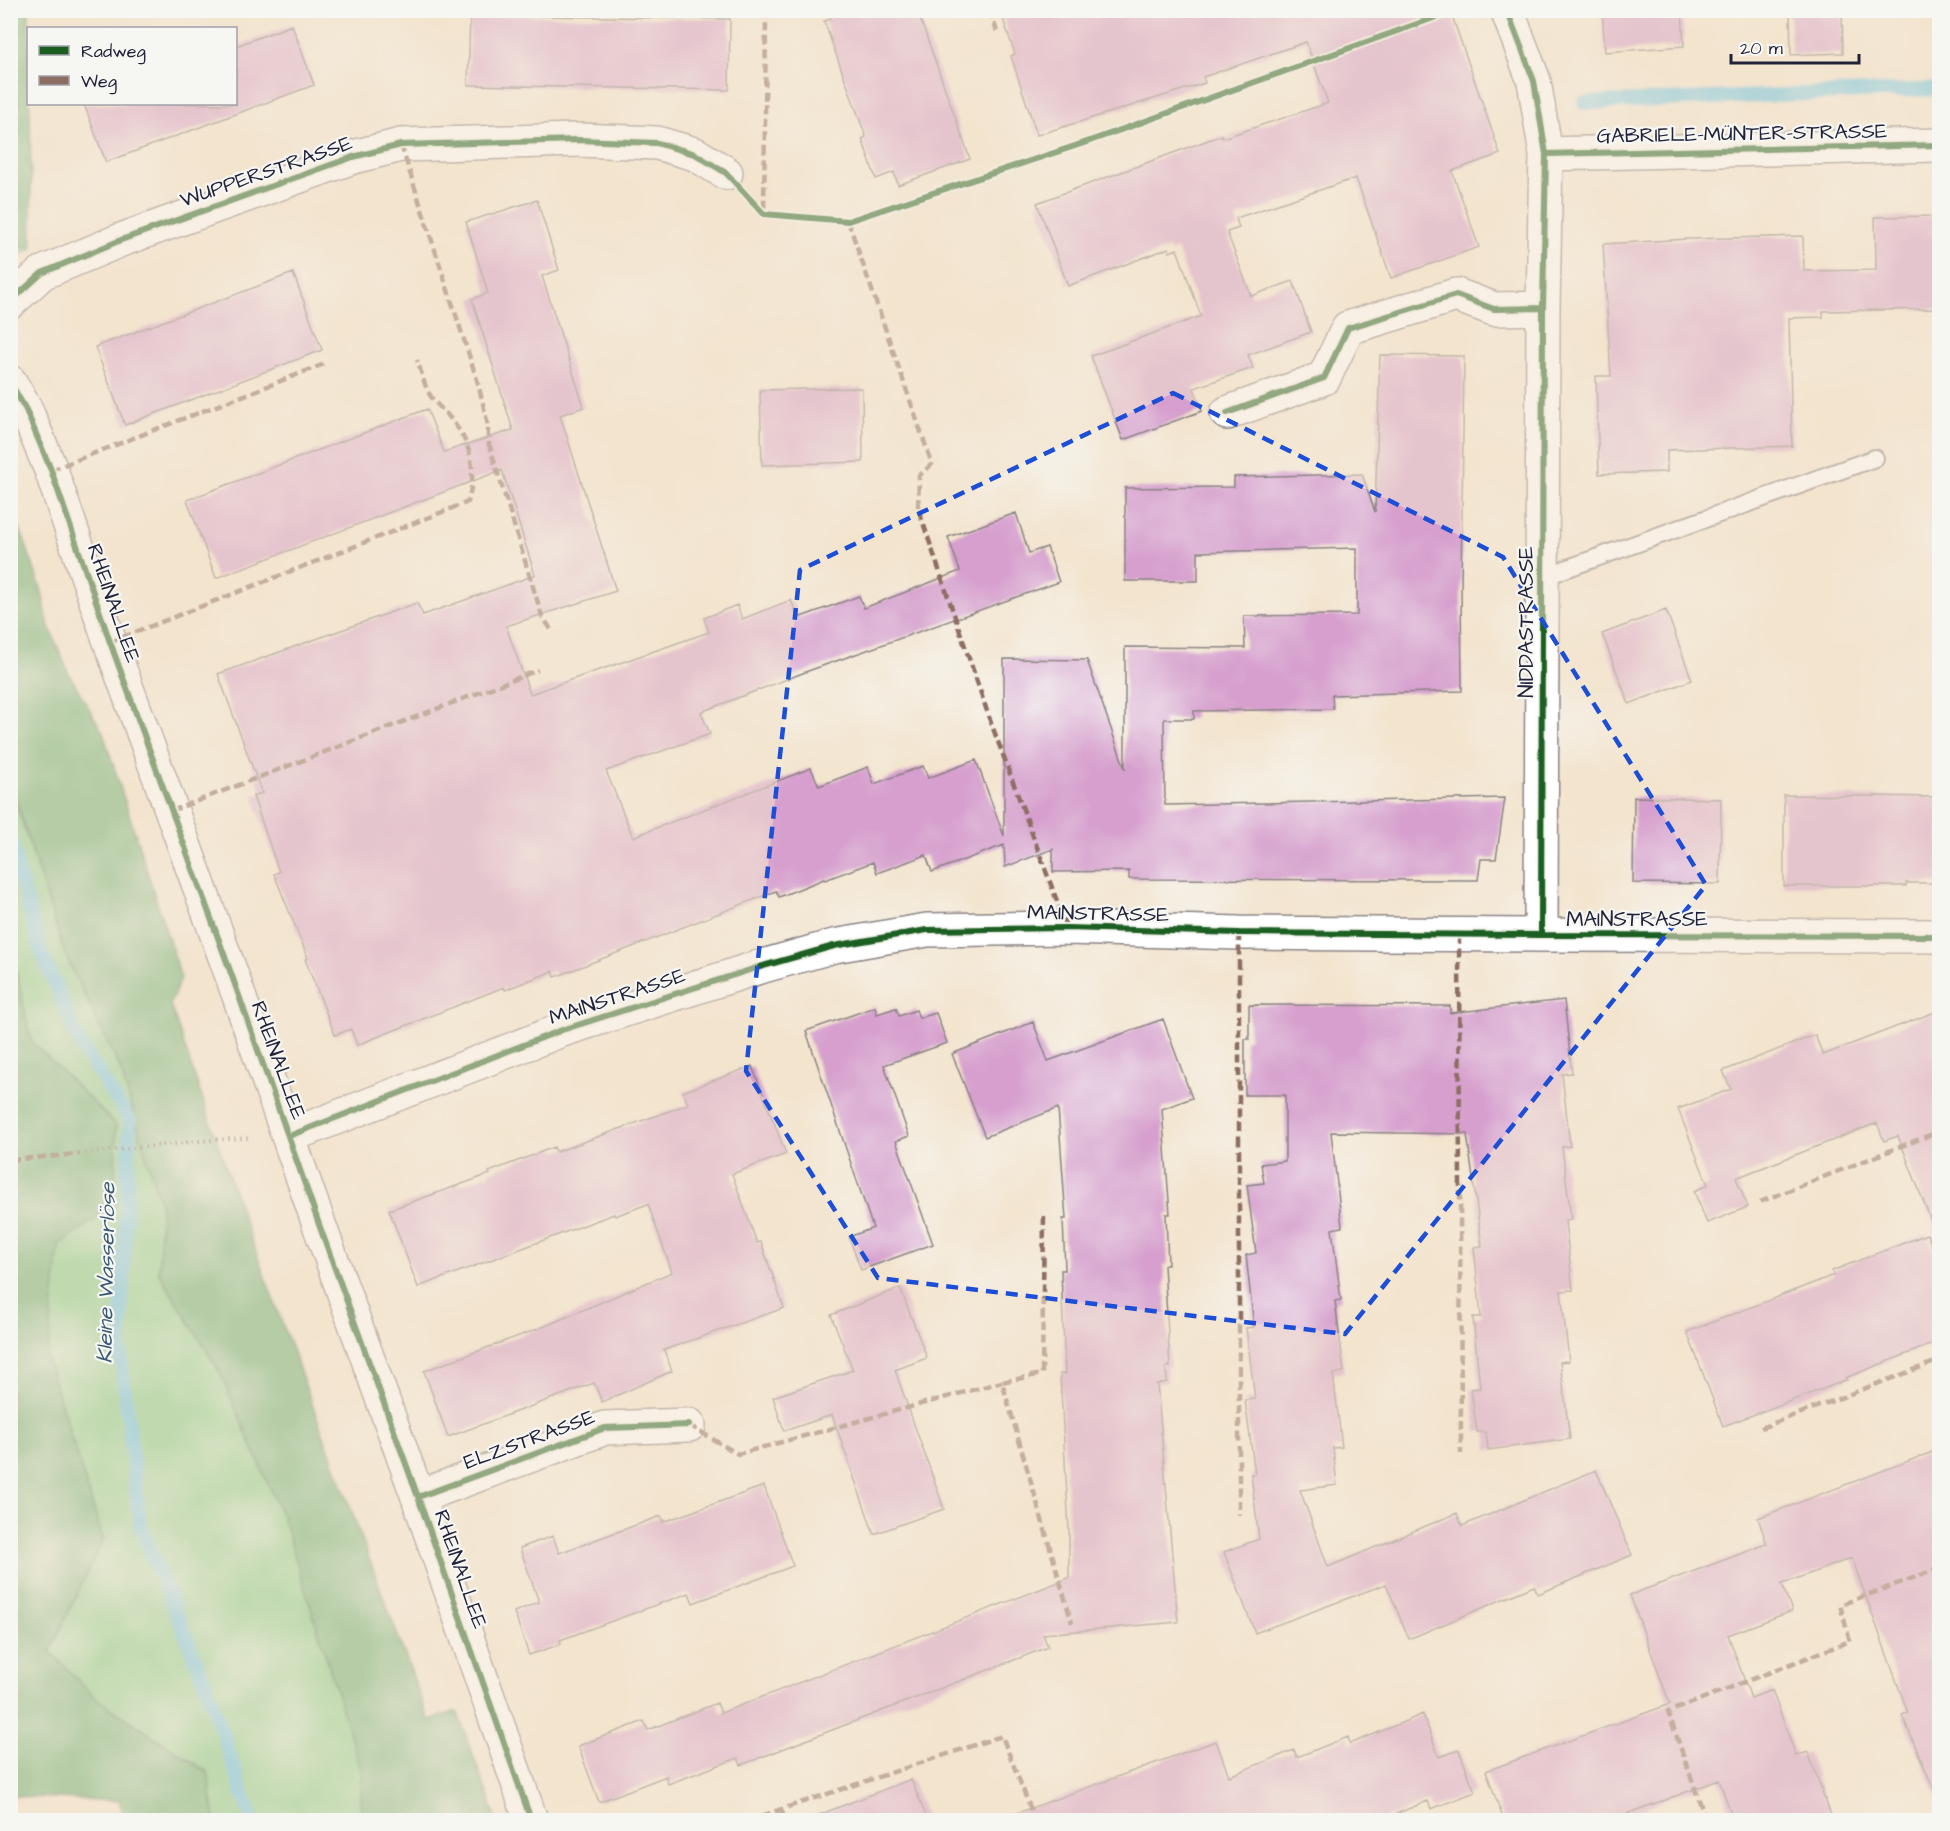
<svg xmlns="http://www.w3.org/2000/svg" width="1950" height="1831" viewBox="0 0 1950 1831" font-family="'Architects Daughter',sans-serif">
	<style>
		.green { fill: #83cd8a; stroke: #527862; stroke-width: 1.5 }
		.forest { fill: #6ab076; stroke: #466958; stroke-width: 1.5 }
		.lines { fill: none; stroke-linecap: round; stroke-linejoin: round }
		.stream { stroke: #66c3e4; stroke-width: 14 }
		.building { fill: #d69fcd }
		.lane-casing { stroke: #8a8384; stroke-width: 20 }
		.street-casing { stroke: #8a8384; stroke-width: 36 }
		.path { stroke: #8a8384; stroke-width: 4; stroke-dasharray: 1.5 4.5; stroke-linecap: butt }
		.lane { stroke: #fff; stroke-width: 16 }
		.street { stroke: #fff; stroke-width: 33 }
		.quiet { stroke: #8d6e63; stroke-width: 4.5; stroke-dasharray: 9 4.5; stroke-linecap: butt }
		.cycleway-casing { stroke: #f6f6f2; stroke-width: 10 }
		.cycleway { stroke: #1b5e20; stroke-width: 6 }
		.marked { fill: none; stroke: #1d4ed8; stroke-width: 4.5; stroke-dasharray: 12 8; stroke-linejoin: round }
		.labels { text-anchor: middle; stroke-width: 4.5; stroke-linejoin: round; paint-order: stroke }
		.street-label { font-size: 21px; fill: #22223b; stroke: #f6f6f2 }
		.water-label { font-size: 22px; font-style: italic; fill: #3a5a76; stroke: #f6f6f2 }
	</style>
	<rect width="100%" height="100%" fill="#f6f6f2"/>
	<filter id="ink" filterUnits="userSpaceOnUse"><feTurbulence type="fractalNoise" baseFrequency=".0167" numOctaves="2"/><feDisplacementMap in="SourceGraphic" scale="12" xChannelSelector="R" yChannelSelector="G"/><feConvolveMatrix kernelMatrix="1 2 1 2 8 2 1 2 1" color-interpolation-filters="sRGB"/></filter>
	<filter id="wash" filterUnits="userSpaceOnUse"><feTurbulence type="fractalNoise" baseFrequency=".008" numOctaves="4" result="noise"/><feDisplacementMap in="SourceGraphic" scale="24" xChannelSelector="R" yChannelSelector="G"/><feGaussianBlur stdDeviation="1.35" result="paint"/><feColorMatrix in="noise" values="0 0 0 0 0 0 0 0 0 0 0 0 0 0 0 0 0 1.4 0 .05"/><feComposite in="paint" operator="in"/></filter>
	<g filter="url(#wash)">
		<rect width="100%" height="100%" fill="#f3e4ce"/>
		<!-- green -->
		<path class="green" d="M11,244L32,248L11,260Z
			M10,785L66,957L120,1068L161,1206L159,1273L220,1372L284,1521L362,1773L360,1820H215L208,1772L94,1697L50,1651L103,1539L47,1359L59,1244L114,1206L116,1125L31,1041L11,945Z"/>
		<!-- forest -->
		<path class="forest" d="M10,11H29L28,104H30L32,248L11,244Z
			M10,500L41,588L49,626L69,674L103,732L181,978L170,1004L243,1217L429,1720L457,1711L497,1820H360L362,1773L284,1521L220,1372L159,1273L161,1206L120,1068L66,957L11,785Z
			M11,945L31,1041L116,1125L114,1206L59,1245L47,1359L103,1539L50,1651L94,1697L208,1773L215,1820H121L120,1801L11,1796Z"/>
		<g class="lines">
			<!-- stream -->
			<path class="stream" d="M1584,103L1940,89
				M10,840L40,949L79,1042L130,1121L120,1348L140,1526L205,1682L252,1820"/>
		</g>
		<g id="blocks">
			<!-- building -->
			<path class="building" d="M828,10H917L970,159L898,185L894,172L876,179L862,139L866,137L824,21L831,19Z
				M1000,10H1450L1500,154L1452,171L1479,247L1391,278L1356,178L1236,218L1239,228L1227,232L1251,296L1293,281L1311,332L1248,355L1253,368L1194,388L1202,411L1123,440L1091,356L1201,316L1177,249L1170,252L1169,248L1068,286L1037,203L1222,135L1223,138L1328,103L1306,42L1203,77L1205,83L1037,135L1011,56L1015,54Z
				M1602,10H1682L1684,46L1605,52Z
				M1790,10H1842L1843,53L1791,55Z
				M470,15L730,19L729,90L468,85Z
				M292,25L314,85L106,162L84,104H236V46Z
				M537,200L559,270L542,276L584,407L560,415L616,591L506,626L530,694L709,632L704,618L737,605L742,619L791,600L798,618L859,596L864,608L960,571L948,537L1016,513L1029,553L1047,547L1059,582L808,671L701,712L710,734L606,771L633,837L811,768L819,786L868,767L874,784L923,766L928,778L976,760L1004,836V659L1087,660L1125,769V647L1245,648L1244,616L1357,615V548L1198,552V581H1125V488L1234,487V477L1362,474L1375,512L1380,355L1464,356L1461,590L1462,691L1332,695L1333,709L1194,711V719H1164L1165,805L1505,798L1496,859H1481L1478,880L1129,879V871L1053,872V849L1005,867L1004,845L932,872L926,855L877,873L873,862L825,880L824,879L779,897L776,891L555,977L553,971L505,990L504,987L357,1045L351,1029L335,1035L305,959L308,958L274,874L279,872L253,796L262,793L218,674L417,603L423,615L535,575L502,470L216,578L187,500L427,409L444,452L513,430L472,299L488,293L466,222Z
				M1940,216V309L1823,311V317L1789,318L1792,446L1667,450V472L1599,474L1596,376H1611L1603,244L1688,239L1803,236L1804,271L1876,270L1875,217Z
				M293,273L322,350L125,425L95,347Z
				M862,388L863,462L762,465L760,390Z
				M1666,610L1692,680L1629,704L1602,634Z
				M1784,795L1940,797V883H1906V886H1784Z
				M1634,797L1721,799L1720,884L1633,883Z
				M1564,1000L1572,1073L1562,1074L1570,1146L1562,1147L1571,1219L1565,1220L1573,1290L1561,1291L1569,1361L1560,1362L1570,1439L1488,1450L1486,1432H1477L1471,1389L1480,1388L1473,1317H1481L1474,1247L1482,1246L1467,1134L1331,1132L1342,1227L1332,1229L1341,1300L1335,1301L1344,1372L1333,1374L1342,1447L1333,1448L1337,1485L1300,1490L1328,1567L1457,1513L1462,1526L1596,1470L1632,1555L1538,1594L1534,1586L1409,1639L1386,1584L1255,1633L1224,1552L1259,1539L1251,1474H1255L1245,1400L1255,1399L1246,1328L1254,1327L1246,1255L1256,1253L1247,1185L1264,1183L1261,1164L1285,1161V1095H1245V1039H1249V1005L1450,1006V1013Z
				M875,1007L877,1014L896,1008L899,1016L916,1010L919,1018L936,1013L947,1043L884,1065L909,1136L896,1141L933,1244L861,1270L849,1237L873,1228L806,1031Z
				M1940,1010V1235L1937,1236L1898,1136L1884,1141L1877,1123L1736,1178L1748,1207L1707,1223L1694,1191L1708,1185L1678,1109L1731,1089L1723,1071L1815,1035L1823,1055Z
				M1163,1019L1192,1098L1162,1109L1170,1214H1166L1168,1265H1164L1170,1367H1166L1167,1382L1157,1384L1178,1622L1043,1634L1048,1647L741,1765L738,1758L668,1784L666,1776L599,1802L578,1746L644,1721L648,1730L717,1703L721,1713L1069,1578V1530L1060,1374H1065L1061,1270H1065L1063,1219H1066L1058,1108L985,1137L952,1054L1033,1022L1048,1061Z
				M752,1066L786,1154L732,1174L757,1243L761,1242L784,1308L664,1350L672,1371L602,1402L594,1383L448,1437L424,1371L543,1327L672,1272L648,1204L615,1216L614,1214L418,1287L389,1210L490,1174L489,1172L554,1147L556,1152L688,1104L683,1092Z
				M1927,1234L1940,1266V1341L1845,1378L1847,1380L1723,1426L1687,1332L1834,1275L1832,1271Z
				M900,1288L927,1358L895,1370L944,1509L874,1534L832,1415L784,1431L773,1397L853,1370L831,1315Z
				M1940,1449V1804L1902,1715L1908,1713L1852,1558L1782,1584L1792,1611L1728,1635L1751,1698L1772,1690L1796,1756L1808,1752L1833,1821H1734L1719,1780L1607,1821H1504L1486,1771L1670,1704L1630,1595L1767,1544L1758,1518Z
				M764,1486L793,1566L693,1603L689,1593L560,1640L561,1644L529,1655L514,1612L539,1602L520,1548L553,1536L559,1553L661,1516L663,1522Z
				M1423,1714L1439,1757L1459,1750L1475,1792L1431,1809L1428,1801L1378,1821H1010L1009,1816L1216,1741L1229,1776L1294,1750L1297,1757L1348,1737L1350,1744Z
				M911,1779L928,1821H811V1818Z"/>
		</g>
	</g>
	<g filter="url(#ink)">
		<use href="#blocks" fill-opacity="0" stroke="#8a8384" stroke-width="1.5"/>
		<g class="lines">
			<defs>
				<path id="lane" d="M1543,577L1875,458"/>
				<path id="street" d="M1507,10L1534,81L1546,154L1543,308L1541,935
					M1546,154L1940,145
					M10,302L42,273L121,240L353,157L401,145L578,140L657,143L695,154L726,173
					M10,382L26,410L51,470L110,642L232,976L321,1230L418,1497L531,1820
					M1227,413L1324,378L1348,328L1456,295L1494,309L1543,308
					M289,1136L562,1030L756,968L834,946L927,930L1067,928L1239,933L1541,935L1940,936
					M418,1497L605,1428L689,1425"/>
			</defs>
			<!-- lane casing -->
			<use href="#lane" class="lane-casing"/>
			<!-- street casing -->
			<use href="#street" class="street-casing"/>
			<!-- path -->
			<path class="path" d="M79,1154L210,1140L249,1138"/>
			<!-- lane -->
			<use href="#lane" class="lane"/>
			<!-- street -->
			<use href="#street" class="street"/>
			<!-- quiet -->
			<path class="quiet" d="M764,10L766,16L764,214
				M990,10L997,32
				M401,145L478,383L488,425V441L542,616L552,631
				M848,221L932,464L919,476L918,508L990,720L1067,928
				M51,470L327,363
				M110,642L468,502C476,472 473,448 454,423C447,413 436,405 430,395C424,385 421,371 417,360
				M171,811L538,670
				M1239,933V1515
				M1459,935L1461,1454
				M10,1160L79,1154
				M1760,1202L1940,1131
				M1044,1216L1042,1374L1002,1382L1072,1623
				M689,1425L738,1454L1002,1382
				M1761,1428L1940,1360
				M781,1809L785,1820
				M749,1820L1002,1736L1035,1820
				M1706,1820L1668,1712L1850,1641L1840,1605L1940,1568"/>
			<defs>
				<path id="cycleway" d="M1507,10L1534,81L1546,154L1543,308L1541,935
					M1546,154L1940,145
					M10,302L42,273L121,240L353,157L401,145L578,140L657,143L695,154L726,173L764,214L848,221L1084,143L1456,10
					M10,382L26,410L51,470L110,642L232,976L321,1230L418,1497L531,1820
					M1227,413L1324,378L1348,328L1456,295L1494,309L1543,308
					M289,1136L562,1030L756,968L834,946L927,930L1067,928L1239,933L1541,935L1940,936
					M418,1497L605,1428L689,1425"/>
			</defs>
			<!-- cycleway casing -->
			<use href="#cycleway" class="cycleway-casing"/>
			<!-- cycleway -->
			<use href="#cycleway" class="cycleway"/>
		</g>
	</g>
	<!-- marked area -->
	<path d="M0 0H1950V1831H0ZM1173,393L1503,557L1706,885L1345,1334L878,1278L746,1071L800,570Z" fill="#f3e4ce" fill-opacity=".55" fill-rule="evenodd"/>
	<path class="marked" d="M1173,393L1503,557L1706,885L1345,1334L878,1278L746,1071L800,570Z"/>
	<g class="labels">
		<!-- street labels -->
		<g class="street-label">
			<text transform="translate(1742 133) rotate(-1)" y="7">GABRIELE-MÜNTER-STRASSE</text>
			<text transform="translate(266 171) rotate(-19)" y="7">WUPPERSTRASSE</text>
			<text transform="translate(114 603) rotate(71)" y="7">RHEINALLEE</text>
			<text transform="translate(1526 622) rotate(-90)" y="7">NIDDASTRASSE</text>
			<text transform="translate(1098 913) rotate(1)" y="7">MAINSTRASSE</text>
			<text x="1637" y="926">MAINSTRASSE</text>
			<text transform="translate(617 996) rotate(-18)" y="7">MAINSTRASSE</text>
			<text transform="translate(279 1060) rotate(70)" y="7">RHEINALLEE</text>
			<text transform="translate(529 1439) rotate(-20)" y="7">ELZSTRASSE</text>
			<text transform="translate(461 1569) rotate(71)" y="7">RHEINALLEE</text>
		</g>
		<!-- water labels -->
		<g class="water-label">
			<text transform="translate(105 1273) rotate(-89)" y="8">Kleine Wasserlöse</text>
		</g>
	</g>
	<!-- margin -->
	<rect width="1950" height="1831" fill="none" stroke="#f6f6f2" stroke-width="36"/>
	<!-- legend -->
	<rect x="27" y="27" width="210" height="78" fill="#f6f6f2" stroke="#a1a1a9" stroke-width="1.5"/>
	<rect x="39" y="46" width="30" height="9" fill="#1b5e20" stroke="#a1a1a9" stroke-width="1.5"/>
	<text x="81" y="57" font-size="18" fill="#22223b">Radweg</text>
	<rect x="39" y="76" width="30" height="9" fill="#8d6e63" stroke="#a1a1a9" stroke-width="1.5"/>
	<text x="81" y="87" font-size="18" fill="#22223b">Weg</text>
	<!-- scale -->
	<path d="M1731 54v9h128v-9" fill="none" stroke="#22223b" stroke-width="3"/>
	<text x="1740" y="54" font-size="18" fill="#22223b" stroke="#f6f6f2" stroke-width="4.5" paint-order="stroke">20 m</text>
</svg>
